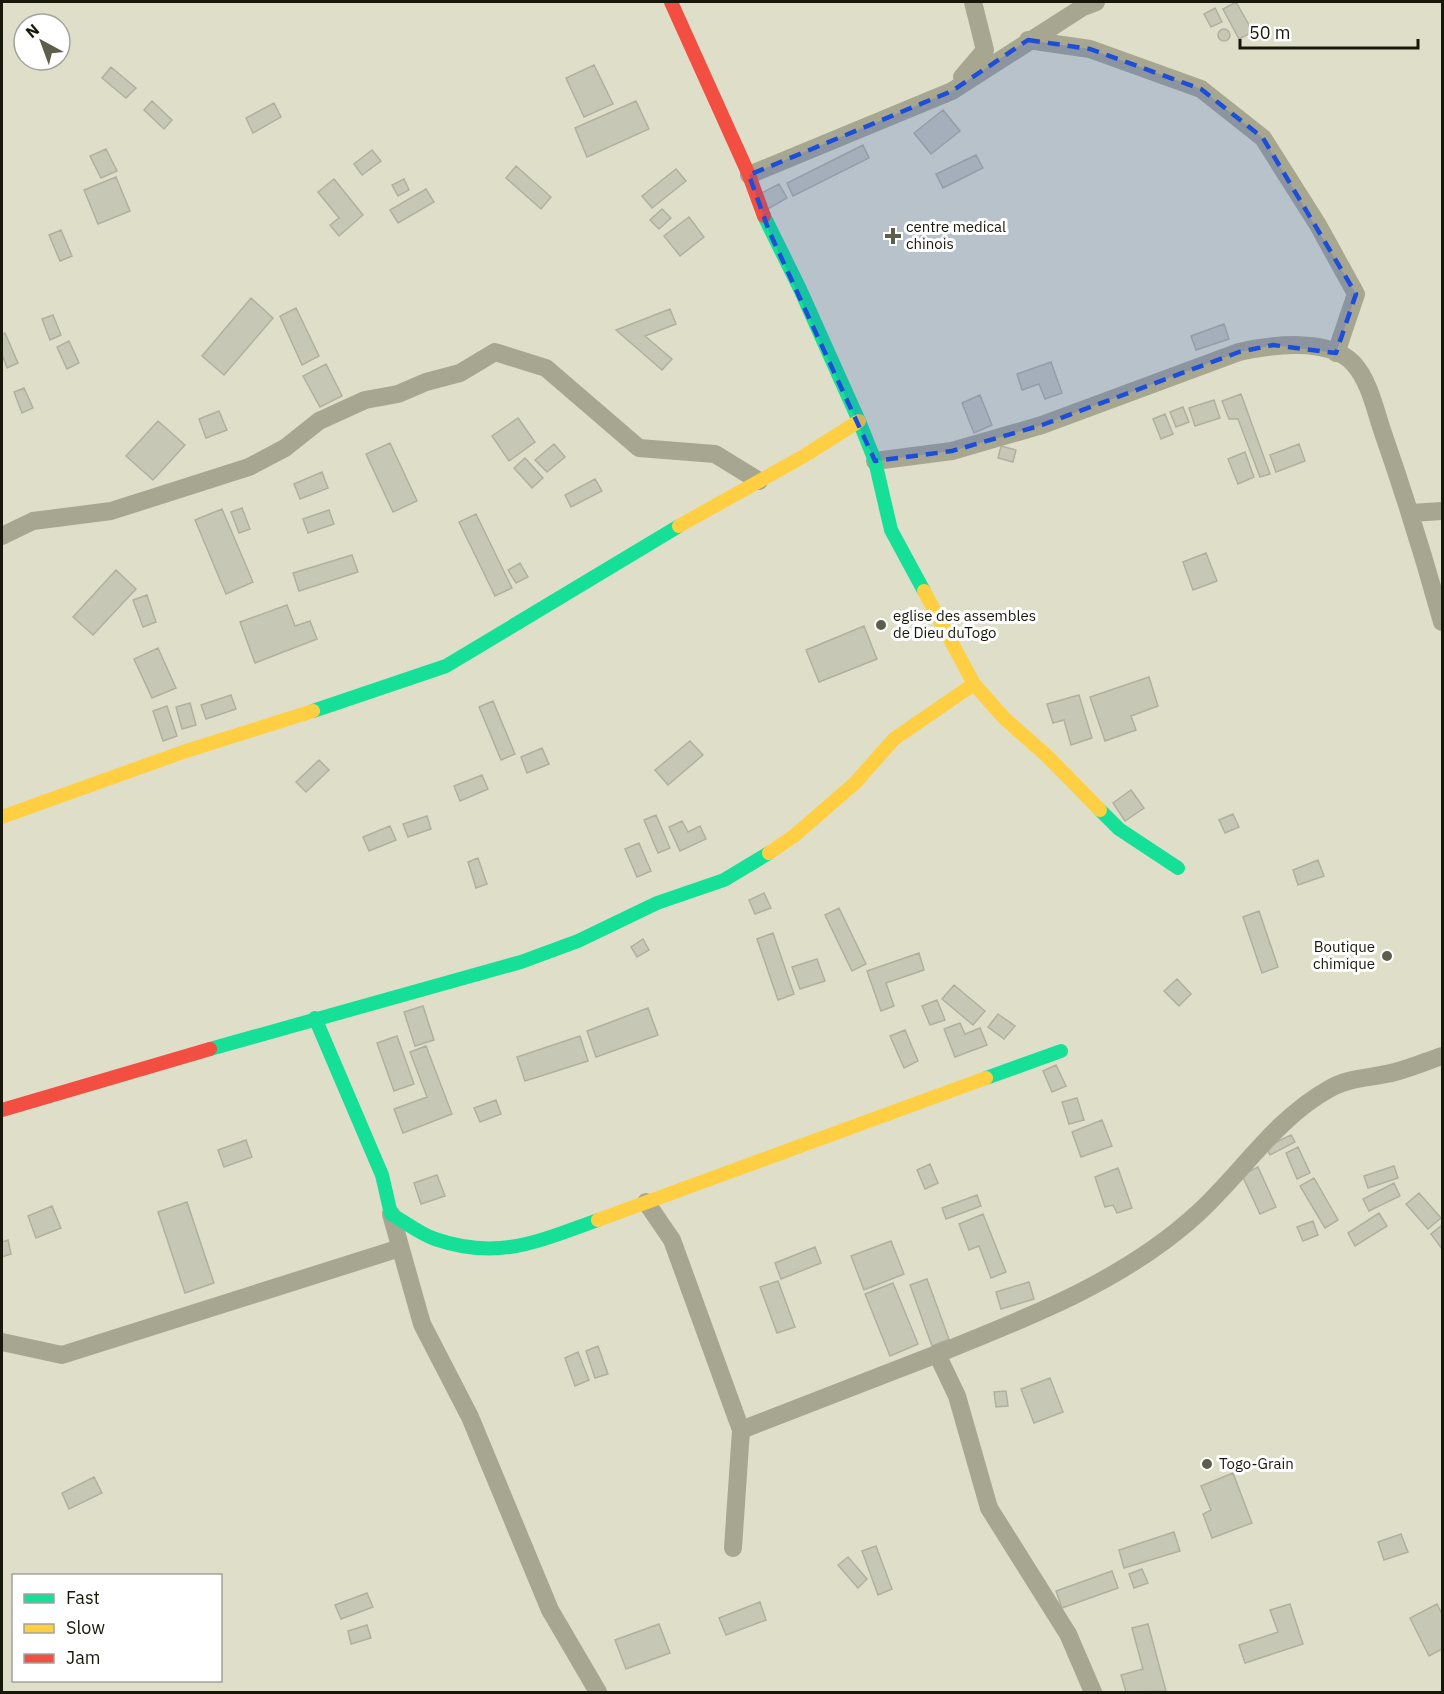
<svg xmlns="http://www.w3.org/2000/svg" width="1444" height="1694" viewBox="0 0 1444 1694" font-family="'IBM Plex Sans',sans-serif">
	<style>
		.building { fill: #c7c7b6; stroke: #b1b0a0; stroke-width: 1.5 }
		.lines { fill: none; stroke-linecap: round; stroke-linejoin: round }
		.street { stroke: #a7a691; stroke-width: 18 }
		.fast { stroke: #16e098; stroke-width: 14 }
		.slow { stroke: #ffcf43; stroke-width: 14 }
		.jam { stroke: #f24e42; stroke-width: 14 }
		.marked { fill: #1d4ed8; fill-opacity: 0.2; stroke: #1d4ed8; stroke-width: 4.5; stroke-dasharray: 12 8; stroke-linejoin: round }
		.poi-dot { fill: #5e5e4d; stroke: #fff; stroke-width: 2 }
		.labels { text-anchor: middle; stroke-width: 6; stroke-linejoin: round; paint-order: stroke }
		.poi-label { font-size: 15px; fill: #18180a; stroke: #fff; text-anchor: start }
	</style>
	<rect width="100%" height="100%" fill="#dfdfc9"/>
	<!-- building -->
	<path class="building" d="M1236,2L1253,32L1239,39L1223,9Z
		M1215,8L1222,22L1211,27L1204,14Z
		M1218 35a6 6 0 1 1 12 0a6 6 0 1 1-12 0Z
		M594,65L613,104L584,117L566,78Z
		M111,67L136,88L126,98L102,78Z
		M152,101L172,120L164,129L144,110Z
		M636,101L649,129L587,157L575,128Z
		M274,103L281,117L253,133L246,118Z
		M943,110L960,131L931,154L914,133Z
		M863,145L869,158L793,196L787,183Z
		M106,149L117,171L101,178L90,156Z
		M372,150L381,161L362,175L354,164Z
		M976,155L983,168L943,188L936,174Z
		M516,166L551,197L541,209L506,178Z
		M676,169L686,181L652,208L642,196Z
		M116,177L130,211L98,224L84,190Z
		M334,179L363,215L339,236L330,225L339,218L318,192Z
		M404,179L409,190L398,196L392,185Z
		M779,184L787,198L766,210L758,195Z
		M426,189L434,202L398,223L390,210Z
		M662,209L671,218L659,229L650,220Z
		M689,217L704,237L680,256L664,236Z
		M61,230L72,256L60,261L49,235Z
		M251,298L273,318L224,375L202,356Z
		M296,308L319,356L302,365L280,316Z
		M670,309L676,324L645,336L672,359L662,370L616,330Z
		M53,315L61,335L50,340L42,319Z
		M1224,324L1229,339L1196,350L1191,336Z
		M5,333L18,363L7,368L2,354V335Z
		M69,341L79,363L67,369L57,347Z
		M1051,362L1062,393L1045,399L1039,384L1022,390L1017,374Z
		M326,364L342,396L320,407L303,376Z
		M24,388L33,408L22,413L14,392Z
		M1241,394L1270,474L1260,477L1238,419H1229L1222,401Z
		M980,395L992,425L974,433L962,403Z
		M1214,400L1220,418L1195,426L1189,408Z
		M1183,407L1189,422L1176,427L1170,412Z
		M219,411L227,430L206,438L199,419Z
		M1165,414L1173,434L1161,439L1153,419Z
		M518,418L535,442L509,461L492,436Z
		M158,421L185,445L153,480L126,456Z
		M390,443L417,501L393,512L366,454Z
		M554,444L565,457L547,472L535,460Z
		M1299,444L1305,461L1276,472L1270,455Z
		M1001,446L1016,450L1013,462L998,458Z
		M1245,452L1254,477L1238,484L1228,459Z
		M525,458L543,478L532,488L514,468Z
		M322,472L328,488L300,499L294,484Z
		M595,479L602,491L571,507L565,495Z
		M242,508L250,529L239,533L231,512Z
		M222,509L253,582L226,594L195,520Z
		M329,510L334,524L308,533L303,519Z
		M476,514L512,588L495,596L459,522Z
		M1206,553L1217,581L1193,590L1183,562Z
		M352,555L358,572L299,591L293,573Z
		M520,563L528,577L516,583L508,570Z
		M116,570L136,589L93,635L73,617Z
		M147,595L156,622L143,627L133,600Z
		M287,605L295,626L310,621L317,639L255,663L240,622Z
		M864,626L877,659L819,682L806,650Z
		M158,648L176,688L152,698L134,659Z
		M1149,677L1158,706L1131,716L1136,730L1105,741L1090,697Z
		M231,695L236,709L206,719L201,705Z
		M1079,695L1092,738L1071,745L1064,720L1053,723L1047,704Z
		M493,701L515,754L501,760L479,707Z
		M190,703L196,725L182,729L176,707Z
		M167,706L177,736L163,741L153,711Z
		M690,741L703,755L668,785L655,770Z
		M542,748L549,764L527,773L521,757Z
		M319,760L329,770L306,792L296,782Z
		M482,775L488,789L460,801L454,786Z
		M1131,790L1144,808L1125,821L1113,803Z
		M1233,814L1239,827L1225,833L1219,820Z
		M656,815L670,848L658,853L644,820Z
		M427,816L431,829L408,837L403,824Z
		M682,821L688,832L700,826L706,839L680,851L669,827Z
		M390,826L396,840L369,851L363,837Z
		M639,843L651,871L637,877L625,849Z
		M478,858L487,884L476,888L468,862Z
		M1318,860L1324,876L1298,885L1293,870Z
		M764,893L771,908L755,914L749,900Z
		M839,908L866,964L852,971L825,915Z
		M1259,911L1278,967L1262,973L1243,917Z
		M773,933L794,994L778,1000L757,939Z
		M643,939L649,950L637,957L631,947Z
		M919,953L924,970L886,983L894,1006L881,1011L867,971Z
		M817,959L825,981L800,989L792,967Z
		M1177,979L1191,994L1179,1006L1164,991Z
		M954,985L985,1011L973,1025L942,999Z
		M937,1000L945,1020L930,1025L922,1006Z
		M423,1006L434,1040L415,1046L404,1012Z
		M648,1008L658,1035L596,1057L587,1031Z
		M998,1014L1015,1026L1004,1039L988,1027Z
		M960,1023L965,1034L980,1028L987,1045L955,1057L944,1029Z
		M905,1030L918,1061L904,1068L890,1036Z
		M397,1036L414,1084L394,1091L377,1043Z
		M580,1036L588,1061L525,1081L517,1057Z
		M426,1046L452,1114L403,1133L394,1109L427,1097L410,1052Z
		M1056,1065L1066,1086L1052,1092L1043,1071Z
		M1077,1098L1084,1120L1069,1124L1062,1102Z
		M496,1100L501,1114L480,1122L474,1108Z
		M1102,1120L1112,1146L1081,1157L1072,1132Z
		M1291,1135L1295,1142L1270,1155L1266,1147Z
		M246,1140L252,1157L224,1167L218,1150Z
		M1298,1147L1310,1173L1297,1179L1286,1153Z
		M930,1164L938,1183L925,1189L917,1170Z
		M1394,1166L1398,1178L1368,1188L1364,1176Z
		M1258,1167L1276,1207L1260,1214L1242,1175Z
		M1118,1168L1132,1208L1117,1213L1113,1205L1105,1207L1095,1177Z
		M437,1175L445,1196L421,1204L414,1183Z
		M1314,1178L1338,1220L1325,1228L1300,1186Z
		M1394,1183L1400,1196L1369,1211L1363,1199Z
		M1419,1193L1441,1218L1428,1229L1406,1204Z
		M977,1195L981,1206L946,1219L942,1208Z
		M187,1202L214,1283L185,1293L158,1212Z
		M52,1206L61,1228L36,1238L28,1216Z
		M1379,1213L1387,1226L1355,1246L1348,1233Z
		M983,1214L1006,1272L991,1278L979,1246L969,1250L959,1224Z
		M1313,1221L1318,1235L1303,1241L1297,1227Z
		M1442,1225V1249L1431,1234Z
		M8,1240L11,1254L2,1257V1242Z
		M891,1241L904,1274L864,1290L851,1256Z
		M815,1247L821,1263L781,1279L775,1263Z
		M927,1279L949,1339L932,1346L910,1285Z
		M778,1281L795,1327L777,1333L760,1287Z
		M1029,1282L1034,1299L1001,1309L996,1292Z
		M893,1283L918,1344L890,1356L865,1294Z
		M598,1346L608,1374L595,1378L586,1351Z
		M578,1352L589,1380L575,1386L565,1358Z
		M1050,1378L1063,1412L1034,1423L1021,1389Z
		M1006,1391L1008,1406L996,1407L994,1392Z
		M1233,1473L1252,1523L1212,1538L1203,1514L1211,1510L1201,1486Z
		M94,1477L102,1493L69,1509L62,1493Z
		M1174,1532L1180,1551L1124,1568L1119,1550Z
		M1401,1534L1408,1552L1384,1560L1378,1542Z
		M876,1546L892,1589L878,1595L862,1551Z
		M848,1557L867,1579L858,1588L838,1565Z
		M1142,1569L1148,1583L1134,1588L1129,1574Z
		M1112,1571L1118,1588L1062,1608L1056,1591Z
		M367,1593L373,1607L341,1619L335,1605Z
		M760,1602L766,1620L726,1635L719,1618Z
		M1290,1604L1303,1644L1245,1663L1239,1645L1278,1632L1270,1610Z
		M1437,1604L1442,1614V1649L1429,1656L1410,1618Z
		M659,1624L670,1653L626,1669L615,1640Z
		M1148,1624L1166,1691L1126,1692L1121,1675L1143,1669L1132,1628Z
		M367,1625L371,1638L351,1644L348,1631Z"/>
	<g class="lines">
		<!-- street -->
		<path class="street" d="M1028,40L1090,49L1201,89L1263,138L1318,225L1356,294L1336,353
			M962,77L985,50L973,2
			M749,175L952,91L1083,7L1096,2
			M875,461L952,451L1042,425L1239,352C1270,345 1328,337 1353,363C1369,380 1375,409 1382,430C1404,493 1424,557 1442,622
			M1411,513L1442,511
			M2,536L33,521L111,511L249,467L285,448L319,421L365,400L398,394L426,382L460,373L495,352L546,368L639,448L715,454L759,481
			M646,1202L672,1240L741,1430L733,1548
			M391,1214L422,1324L470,1417L550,1610L598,1692
			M2,1342L62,1355L400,1248
			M937,1354C1027,1318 1124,1281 1197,1214C1242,1173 1275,1119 1329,1089C1349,1077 1373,1078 1395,1072C1411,1068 1427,1061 1442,1056
			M741,1430L937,1354L957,1396L989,1508L1068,1634L1093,1692"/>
		<!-- fast -->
		<path class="fast" d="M764,216L800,289L859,421L875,461L891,530L924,591
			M313,711L446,666L679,526
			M1100,810L1119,829L1178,868
			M315,1018L382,1175L391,1214C405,1222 420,1234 435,1239C499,1261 539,1241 598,1220
			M210,1049L521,962L578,941L657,903L724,880L769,853
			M986,1078L1061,1051"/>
		<!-- slow -->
		<path class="slow" d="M679,526L804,456L859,421
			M924,591L974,684L1005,719L1047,756L1100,810
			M2,817L183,752L313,711
			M769,853L794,836L855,783L894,739L974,684
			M598,1220L986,1078"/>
		<!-- jam -->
		<path class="jam" d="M671,2L749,175L764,216
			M2,1110L210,1049"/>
	</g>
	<!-- marked area -->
	<path class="marked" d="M1028,40L1090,49L1201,89L1263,138L1356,294L1336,353L1273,345L1239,352L1042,425L952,451L875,461L769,231L749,175L952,91Z"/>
	<!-- markers -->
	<g class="poi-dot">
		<path d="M890 227h6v6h6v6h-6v6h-6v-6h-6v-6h6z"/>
		<circle cx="881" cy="625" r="6"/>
		<circle cx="1387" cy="956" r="6"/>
		<circle cx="1207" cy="1464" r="6"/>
	</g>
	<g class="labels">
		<!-- poi labels -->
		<g class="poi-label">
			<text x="906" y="232">centre medical<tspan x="906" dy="17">chinois</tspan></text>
			<text x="893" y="621">eglise des assembles<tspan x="893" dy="17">de Dieu duTogo</tspan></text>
			<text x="1375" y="952" text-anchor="end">Boutique<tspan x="1375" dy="17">chimique</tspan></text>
			<text x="1219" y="1469">Togo-Grain</text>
		</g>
	</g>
	<!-- border -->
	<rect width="1444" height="1694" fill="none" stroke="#18180a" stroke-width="6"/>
	<!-- legend -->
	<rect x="12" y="1574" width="210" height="108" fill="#ffffff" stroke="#a3a39d" stroke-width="1.5"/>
	<rect x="24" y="1594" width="30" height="9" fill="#16e098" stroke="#a3a39d" stroke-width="1.5"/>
	<text x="66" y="1604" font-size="18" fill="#18180a">Fast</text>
	<rect x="24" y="1624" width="30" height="9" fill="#ffcf43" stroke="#a3a39d" stroke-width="1.5"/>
	<text x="66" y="1634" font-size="18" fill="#18180a">Slow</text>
	<rect x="24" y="1654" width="30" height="9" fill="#f24e42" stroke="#a3a39d" stroke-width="1.5"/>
	<text x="66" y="1664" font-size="18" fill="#18180a">Jam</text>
	<!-- north arrow -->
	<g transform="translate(42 42) rotate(319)"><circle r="28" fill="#ffffff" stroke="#a3a39d" stroke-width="1.5"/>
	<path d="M0-4.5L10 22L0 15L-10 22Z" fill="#5e5e4d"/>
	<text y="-9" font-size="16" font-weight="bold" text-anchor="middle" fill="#18180a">N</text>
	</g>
	<!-- scale -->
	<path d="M1240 39v9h178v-9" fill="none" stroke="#18180a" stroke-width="3"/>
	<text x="1249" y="39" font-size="18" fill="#18180a" stroke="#ffffff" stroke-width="4.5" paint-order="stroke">50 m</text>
</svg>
